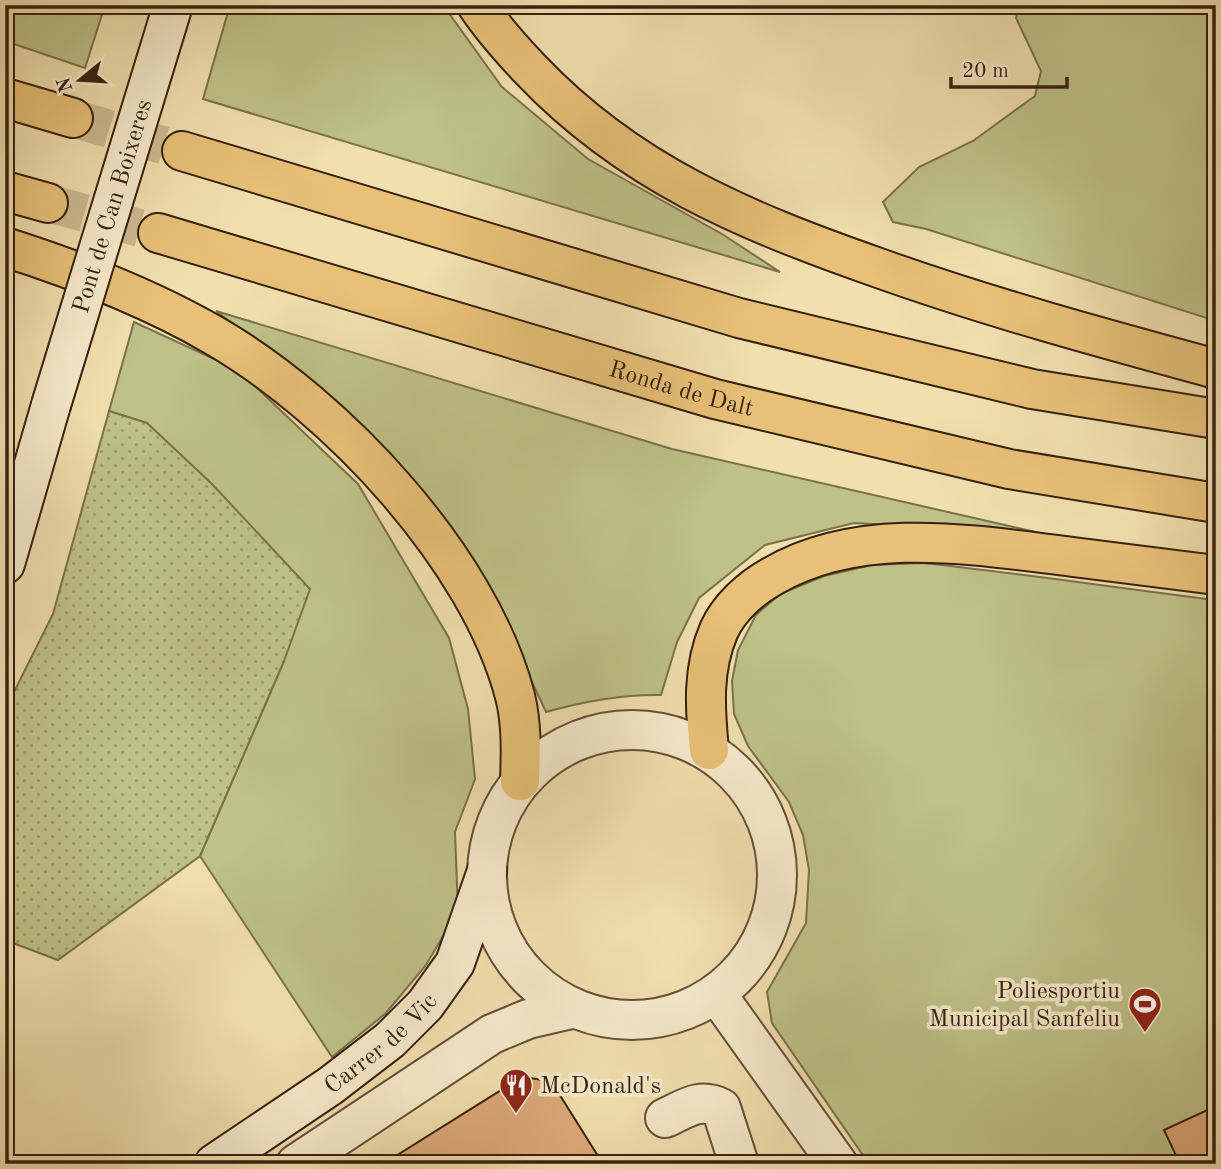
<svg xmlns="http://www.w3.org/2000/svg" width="1221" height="1169" viewBox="0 0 1221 1169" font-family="'Old Standard TT',serif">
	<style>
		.green { fill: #bec188; stroke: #7a714c; stroke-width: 2 }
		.park { fill: url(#park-dots); stroke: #7a714c; stroke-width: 2 }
		.building { fill: #dea879; stroke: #362110; stroke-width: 2 }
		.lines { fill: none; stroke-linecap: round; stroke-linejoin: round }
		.highway-tunnel { stroke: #ccb98f; stroke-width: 38; stroke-dasharray: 38 19; stroke-linecap: butt }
		.street-casing { stroke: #655038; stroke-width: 42 }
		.secondary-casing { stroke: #362110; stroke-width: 42 }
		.highway-casing { stroke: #362110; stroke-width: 42 }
		.street { stroke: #f6eacb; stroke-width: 38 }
		.secondary { stroke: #f6eacb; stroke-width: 38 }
		.highway { stroke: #e8c078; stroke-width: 38 }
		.secondary-bridge-casing { stroke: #362110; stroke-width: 42; stroke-linecap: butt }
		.secondary-bridge { stroke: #f6eacb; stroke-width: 38 }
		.labels { text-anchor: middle; stroke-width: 7; stroke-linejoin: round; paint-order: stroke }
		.street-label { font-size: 24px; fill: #362110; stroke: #f6eacb }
		.poi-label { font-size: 24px; fill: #362110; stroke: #f6eacb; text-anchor: end }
	</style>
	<defs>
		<pattern id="park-dots" width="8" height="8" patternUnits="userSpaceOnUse" patternTransform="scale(1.75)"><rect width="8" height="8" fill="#bec188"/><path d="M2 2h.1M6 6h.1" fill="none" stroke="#9b9c6e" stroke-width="1.8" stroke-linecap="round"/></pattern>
	</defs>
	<rect width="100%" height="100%" fill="#f1dfaf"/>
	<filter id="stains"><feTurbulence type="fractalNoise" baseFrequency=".00286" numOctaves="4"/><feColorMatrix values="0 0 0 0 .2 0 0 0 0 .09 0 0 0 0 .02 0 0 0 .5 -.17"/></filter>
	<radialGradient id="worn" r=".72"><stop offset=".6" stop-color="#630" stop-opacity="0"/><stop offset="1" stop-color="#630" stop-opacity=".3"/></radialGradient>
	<!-- green -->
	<path class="green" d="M5,5H105L85,68L5,41Z
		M230,5H443L502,87L588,159L722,234L780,272L203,99Z
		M1020,5H1216V321L926,229L893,222L883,202L919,167L973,141L1035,96L1041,71L1016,18Z
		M216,311L672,449L1040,533L854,523L765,545L699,598L677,642L661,695C621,694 585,701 546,712L531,680L452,563L340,405Z
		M134,322L238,370L358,484L449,638L468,709L475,779L455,832L458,911L426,965L386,1013L332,1057L200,856L284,661L147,423L109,411Z
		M922,563C1020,573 1118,588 1216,600V1164H869L772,1023L767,992L806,923L809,870L803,835L789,802L748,746L734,714L732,681L738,650L756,615L780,594L824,576L872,565Z"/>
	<!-- park -->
	<path class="park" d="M109,411L147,423L212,484L310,589L284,661L200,856L58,960L5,940V710L53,614Z"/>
	<!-- building -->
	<path class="building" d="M522,1077L551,1081L603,1164H383Z
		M1216,1106V1164H1180L1164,1130Z"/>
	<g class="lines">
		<!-- highway-tunnel -->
		<path class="highway-tunnel" d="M73,118L182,151
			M48,203L158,233"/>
		<defs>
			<path id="street" d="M487 875a145 145 0 1 1 290 0a145 145 0 1 1-290 0Z
				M718,996L838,1164
				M665,1118C685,1109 699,1097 721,1108L739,1164
				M296,1164L492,1034L528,1019L571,1009"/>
			<g id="secondary">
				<path d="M5,564L51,405"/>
				<path id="s1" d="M214,1164L330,1086L390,1040L425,1005L455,963L487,871"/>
			</g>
			<g id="highway">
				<path d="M477,5C493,29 512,50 531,70C629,173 745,221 876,267C988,307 1102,338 1216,369"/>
				<path d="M5,98L73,118"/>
				<path d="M182,151L739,318L1032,389L1216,419"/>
				<path d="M5,191L48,203"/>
				<path id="s2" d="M158,233L715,399L1009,469L1216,503"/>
				<path d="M5,247C74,269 153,300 215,336C337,407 479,558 515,696C522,724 521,753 520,781"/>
				<path d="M709,750C705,709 702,669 719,630C729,608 750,589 771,577C861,524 974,545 1073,557C1121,563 1168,569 1216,575"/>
			</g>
		</defs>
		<!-- street casing -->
		<use href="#street" class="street-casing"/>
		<!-- secondary casing -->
		<use href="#secondary" class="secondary-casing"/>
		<!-- highway casing -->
		<use href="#highway" class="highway-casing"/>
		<!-- street -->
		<use href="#street" class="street"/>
		<!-- secondary -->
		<use href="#secondary" class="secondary"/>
		<!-- highway -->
		<use href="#highway" class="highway"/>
		<defs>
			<g id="secondary-bridge">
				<path id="s3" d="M51,405L173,5"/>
			</g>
		</defs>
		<!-- secondary-bridge casing -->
		<use href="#secondary-bridge" class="secondary-bridge-casing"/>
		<!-- secondary-bridge -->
		<use href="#secondary-bridge" class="secondary-bridge"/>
	</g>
	<!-- icons -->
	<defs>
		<symbol id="stadium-pin" viewBox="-11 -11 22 30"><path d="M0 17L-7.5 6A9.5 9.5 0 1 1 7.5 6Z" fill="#8f2418" stroke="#f6eacb"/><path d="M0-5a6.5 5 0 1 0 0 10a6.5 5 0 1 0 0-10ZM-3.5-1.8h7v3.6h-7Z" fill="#fff"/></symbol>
		<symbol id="restaurant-pin" viewBox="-11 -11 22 30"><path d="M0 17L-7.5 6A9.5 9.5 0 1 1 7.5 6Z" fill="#8f2418" stroke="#f6eacb"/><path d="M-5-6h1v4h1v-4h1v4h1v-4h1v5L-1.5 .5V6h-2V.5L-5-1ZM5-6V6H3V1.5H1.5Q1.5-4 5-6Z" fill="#fff"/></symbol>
	</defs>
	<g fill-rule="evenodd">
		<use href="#stadium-pin" x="1126" y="985" width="38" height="52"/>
		<use href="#restaurant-pin" x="497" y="1066" width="38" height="52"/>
	</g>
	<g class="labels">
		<!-- street labels -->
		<g class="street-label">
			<text dy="8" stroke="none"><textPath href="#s3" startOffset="208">Pont de Can Boixeres</textPath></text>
			<text dy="8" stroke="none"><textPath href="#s2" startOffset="546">Ronda de Dalt</textPath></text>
			<text dy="8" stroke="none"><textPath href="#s1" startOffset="206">Carrer de Vic</textPath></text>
		</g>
		<!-- poi labels -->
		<g class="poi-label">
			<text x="1120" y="998">Poliesportiu<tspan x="1120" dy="28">Municipal Sanfeliu</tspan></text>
			<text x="540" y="1093" text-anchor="start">McDonald's</text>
		</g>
	</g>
	<!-- margin -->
	<rect width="1221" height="1169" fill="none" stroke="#f1dfaf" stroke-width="28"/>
	<rect x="7" y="7" width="1207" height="1155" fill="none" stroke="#362110" stroke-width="3.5"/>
	<rect x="14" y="14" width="1193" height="1141" fill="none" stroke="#362110" stroke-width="2"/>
	<!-- north arrow -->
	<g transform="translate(80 80) rotate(252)" stroke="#f6eacb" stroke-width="5" paint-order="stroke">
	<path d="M0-5L12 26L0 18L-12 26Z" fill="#362110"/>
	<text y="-10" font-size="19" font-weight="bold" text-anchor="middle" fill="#362110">N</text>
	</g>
	<!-- scale -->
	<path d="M951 77v10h116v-10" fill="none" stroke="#362110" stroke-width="3.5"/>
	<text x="962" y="77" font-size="21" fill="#362110" stroke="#f6eacb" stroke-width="5" paint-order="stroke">20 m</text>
	<rect width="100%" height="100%" filter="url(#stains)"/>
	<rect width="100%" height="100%" fill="url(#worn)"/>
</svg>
